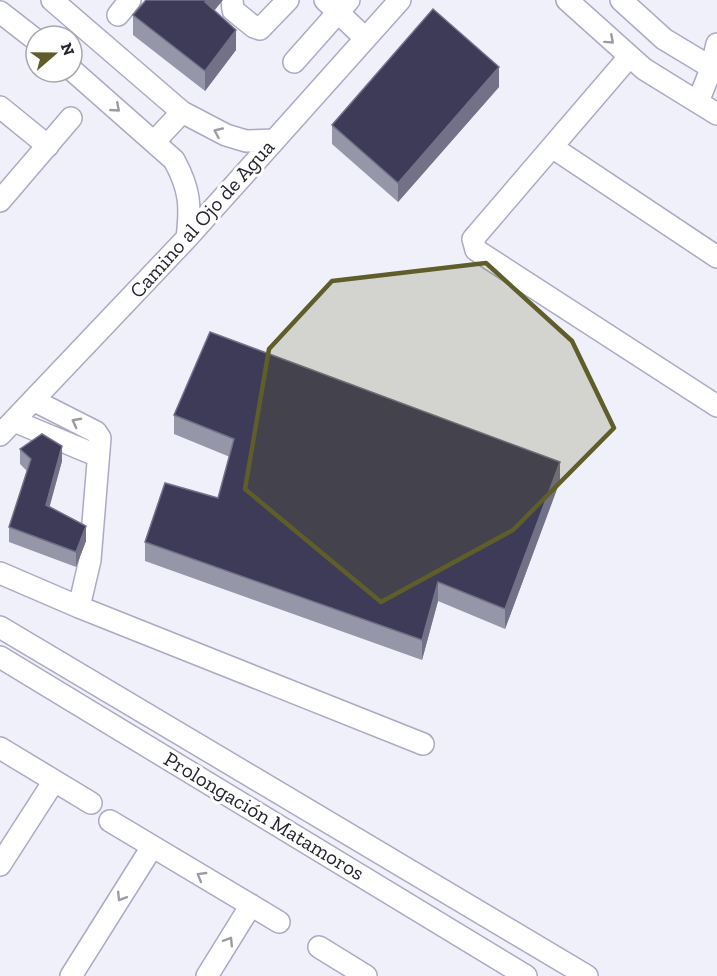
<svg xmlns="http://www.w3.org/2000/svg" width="717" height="976" viewBox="0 0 717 976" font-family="'Zilla Slab',serif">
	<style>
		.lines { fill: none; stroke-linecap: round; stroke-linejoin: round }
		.minor-casing { stroke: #abaac3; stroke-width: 24 }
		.minor { stroke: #fff; stroke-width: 21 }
		.wall { fill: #9696a9 }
		.shaded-wall { fill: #737188 }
		.building { fill: #3d3b57; stroke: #737188; stroke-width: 1.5 }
		.oneway { stroke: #9d9ca1 }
		.marked { fill: #5f5d2a; fill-opacity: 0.2; stroke: #5f5d2a; stroke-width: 4.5; stroke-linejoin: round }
		.labels { text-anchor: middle; stroke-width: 6; stroke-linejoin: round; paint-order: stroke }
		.street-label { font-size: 21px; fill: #25242e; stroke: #fff }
	</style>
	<rect width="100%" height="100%" fill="#f0f0fb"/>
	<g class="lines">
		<defs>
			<path id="minor" d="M52,0L182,112L226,135L246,141L274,140
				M232,0L233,10L254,27L260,29L288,0
				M325,0L365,38
				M567,0L644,69L717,114
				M621,0L664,39L717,71
				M0,12L36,40
				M118,15L130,0
				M629,57L473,239L476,250L717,406
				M294,62L349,0
				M72,70L174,160C190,189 191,206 187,238
				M698,102L711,69L717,44
				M0,107L48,146
				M155,141L182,112
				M552,147L717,257
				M0,201L71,118
				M14,421L98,456
				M0,435L187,238L400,0
				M0,573L79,607L90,560L100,438L96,432L33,400
				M79,607L423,744
				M0,627L587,976
				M0,657L526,976
				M0,748L91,803
				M110,821L279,922
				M0,865L54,781
				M319,947L366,976
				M71,976L152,847
				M207,976L251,905"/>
		</defs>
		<!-- minor casing -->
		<use href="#minor" class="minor-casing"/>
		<!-- minor -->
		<use href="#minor" class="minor"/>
	</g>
	<!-- wall -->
	<path class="wall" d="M214,11L236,50L205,91L133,35V15Z
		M499,87L398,202L332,144V125Z
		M174,415L560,481L505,629L438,601L422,660L145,561V542L218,498L230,457L174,434Z
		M20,449L62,461L49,507L86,541L76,567L9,542V527L27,471L20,464Z"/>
	<!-- shaded-wall -->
	<path class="shaded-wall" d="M207,0H223L205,22V2Z
		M236,30V50L205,91V71Z
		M499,67V87L398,202V183Z
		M62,446V461L46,520V505Z
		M560,462V481L505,629V609Z
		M86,526V541L76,567V552Z
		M438,582V601L422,660V640Z"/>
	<!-- building -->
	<path class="building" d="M146,0H207L205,2L236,30L205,71L133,15Z
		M433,9L499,67L398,183L332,125Z
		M210,332L560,462L505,609L438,582L422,640L145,542L165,483L218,498L234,439L174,415Z
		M42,434L62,446L46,505L86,526L76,552L9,527L31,459L20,449Z"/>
	<!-- one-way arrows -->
	<defs><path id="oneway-chevron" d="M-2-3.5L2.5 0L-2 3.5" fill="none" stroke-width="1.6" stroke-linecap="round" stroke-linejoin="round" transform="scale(1.5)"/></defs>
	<g class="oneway">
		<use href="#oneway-chevron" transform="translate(610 40) rotate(42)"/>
		<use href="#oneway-chevron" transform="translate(116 108) rotate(41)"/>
		<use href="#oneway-chevron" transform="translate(218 132) rotate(-156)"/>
		<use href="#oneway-chevron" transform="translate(76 422) rotate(-152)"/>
		<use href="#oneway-chevron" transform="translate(201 876) rotate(-150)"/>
		<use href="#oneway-chevron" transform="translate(121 897) rotate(122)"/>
		<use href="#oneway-chevron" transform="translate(229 941) rotate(-58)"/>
	</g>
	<!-- marked area -->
	<path class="marked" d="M486,263L572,341L614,428L513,530L381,602L245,489L269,349L332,281Z"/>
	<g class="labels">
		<!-- street labels -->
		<g class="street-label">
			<text transform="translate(202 219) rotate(-48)" y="7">Camino al Ojo de Agua</text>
			<text transform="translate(264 816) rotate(31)" y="7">Prolongación Matamoros</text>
		</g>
	</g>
	<!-- north arrow -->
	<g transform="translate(54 54) rotate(70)"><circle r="28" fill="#ffffff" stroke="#a8a7ab" stroke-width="1.5"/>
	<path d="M0-4.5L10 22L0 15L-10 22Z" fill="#5f5d2a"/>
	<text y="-9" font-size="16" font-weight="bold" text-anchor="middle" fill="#25242e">N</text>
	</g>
</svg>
